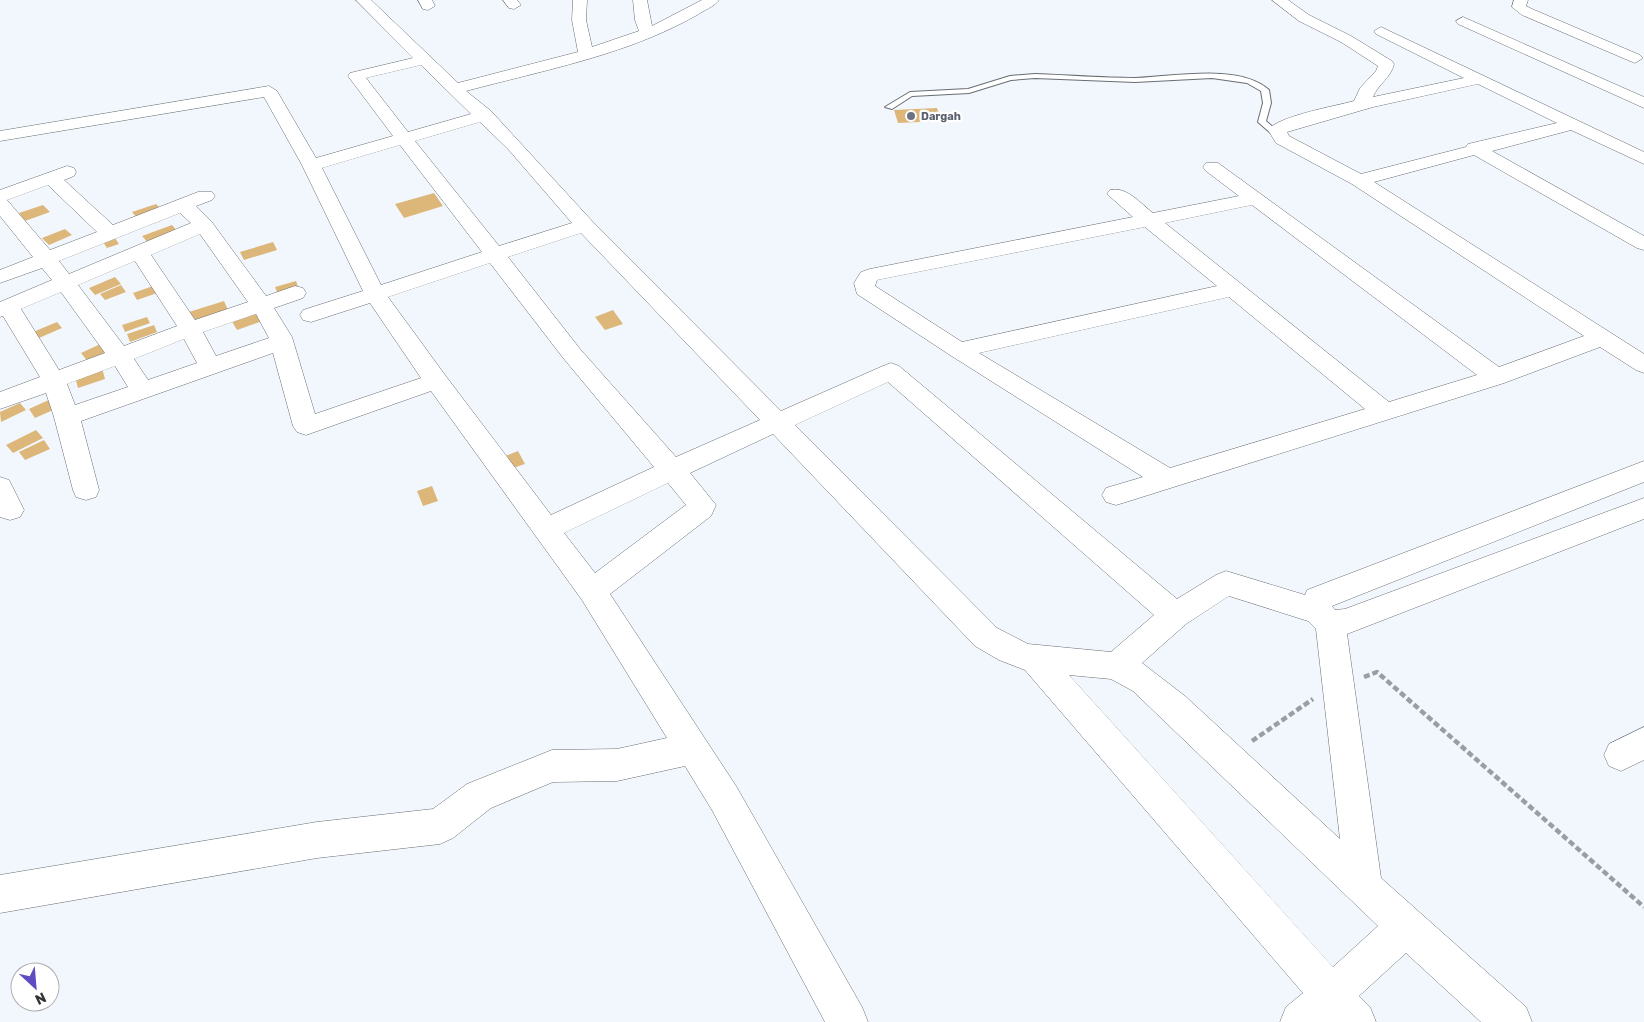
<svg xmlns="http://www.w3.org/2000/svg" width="1644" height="1022" viewBox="0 0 1644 1022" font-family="Rubik,sans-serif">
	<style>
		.building { fill: #ddb77a }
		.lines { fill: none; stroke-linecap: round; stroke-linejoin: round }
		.service-casing { stroke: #696e73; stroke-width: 2 }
		.minor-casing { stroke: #696e73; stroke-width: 1 }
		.path { stroke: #999ea2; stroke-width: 4.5; stroke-dasharray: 6 3; stroke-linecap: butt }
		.service { fill: #fff; fill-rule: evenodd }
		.minor { fill: #fff; fill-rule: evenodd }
		.worship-dot { fill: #6b7280; stroke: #fff; stroke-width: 2 }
		.labels { text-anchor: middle; stroke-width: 4.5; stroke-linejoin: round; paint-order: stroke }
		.far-worship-label { font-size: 11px; font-weight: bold; fill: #5b616d; stroke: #fff; text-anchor: start }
	</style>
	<rect width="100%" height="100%" fill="#f1f7fd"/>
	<!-- building -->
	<path class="building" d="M937,108L941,121L898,123L894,110Z
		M434,193L443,206L404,218L395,204Z
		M156,204L161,209L137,218L132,212Z
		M43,205L50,212L25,221L19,213Z
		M172,225L179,233L149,244L142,236Z
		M65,229L72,235L49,245L42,238Z
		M113,235L119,244L107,248L101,239Z
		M273,242L277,250L244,260L240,252Z
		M115,277L121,284L95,295L89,288Z
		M296,281L299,289L278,295L275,287Z
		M121,285L126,292L105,300L100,294Z
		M156,285L160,292L137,300L133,293Z
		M224,301L228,310L193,322L189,312Z
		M258,310L265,320L237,330L231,320Z
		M613,310L623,324L605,330L595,317Z
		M147,317L150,323L125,332L122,325Z
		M57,322L62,328L39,338L33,332Z
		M154,325L157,332L130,342L127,334Z
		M107,341L115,351L89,363L81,353Z
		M102,368L105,379L78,388L75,377Z
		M53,398L60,407L35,418L29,409Z
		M20,403L26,410L1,422L0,412Z
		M36,430L43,438L13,453L6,445Z
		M44,440L50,449L25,460L19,452Z
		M518,451L525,464L510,469L503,457Z
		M432,486L438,501L423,506L417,491Z"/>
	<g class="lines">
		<defs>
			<path id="service" d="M1035,74C1068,75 1102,78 1135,78C1171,77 1240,63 1269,90L1271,103L1266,121L1281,134L1274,136L1258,122L1263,103L1261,91L1247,83L1212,78L1135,82L1035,78L1011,80L969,93L912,96L892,109L885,107L910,92L968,89L1010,76Z"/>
			<path id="minor" d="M356,0H371L458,83L578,52L572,20L573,0H587L586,20L592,47L639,31L635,20L633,0H647L652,26L702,0H719C714,7 704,10 697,15C627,55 544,70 466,91L491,111L592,221L781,411L883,366L891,363L899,366L1177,599L1216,575L1226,571L1305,595L1307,590L1644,461V482L1332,606L1335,610L1345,609L1644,498V519L1347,634L1381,878L1526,1007L1532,1022H1481L1406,953L1359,996L1370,1007L1376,1022H1280L1286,1007L1303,993L1025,670L999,660L975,646L773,434L690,473L716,505L711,516L610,594L736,786L862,1007L868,1022H825L712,810L685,766L617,781L553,782L491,808L453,838L440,844L317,858L0,913V875L317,822L433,809L467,784L552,750L617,749L667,738L582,600L431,391L306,435L297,432L293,426L273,353L81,421L99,490L96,497L86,500L76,497L73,490L54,417L46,393L0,409V392L40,377L3,316L0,317V302L52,280L42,268L0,283V270L33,257L0,216V190L67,166L74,168L76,172L74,176L64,180L113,225L198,192H212L215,196L212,200L196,206L211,221L266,296L295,286L303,288L306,293L303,298L274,308L292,337L315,414L421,378L370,303L311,322L303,320L300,315L303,310L363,291L302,165L264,97L0,141V131L269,86L277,91L316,158L393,136L348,76L350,73L413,58ZM421,65L471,114L408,132L366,78ZM480,122L508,149L572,223L499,246L415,141ZM400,145L482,252L381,285L322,168ZM48,185L97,232L50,250L7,200ZM180,213L191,223L69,274L59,261ZM581,233L760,420L676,457L580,349L508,257ZM200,234L248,302L195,320L151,255ZM135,261L177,326L124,346L78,285ZM490,263L564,359L654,467L551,515L445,375L388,297ZM61,292L105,353L59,370L21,309ZM256,314L269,338L216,356L203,332ZM184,339L197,363L148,380L134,359ZM115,366L128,387L75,405L67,384ZM888,382L1154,615L1111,652L1028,644L997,628L795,425ZM668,483L686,505L595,573L564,533ZM1229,596L1308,621L1316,629L1340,839L1185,696L1142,663L1186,624ZM1069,675L1111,679L1133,691L1378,926L1333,967Z
				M418,0H432L435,6L428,10L423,9Z
				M503,0H517L521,5L514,9L509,8Z
				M1272,0H1288L1309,15L1351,36L1392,61L1394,64C1391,78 1378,84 1373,97L1464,78L1376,34L1374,31L1381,27L1644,152V164L1571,130L1492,151L1644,236V250L1637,248L1474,155L1374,182L1644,354V373L1636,370L1600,347L1504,383L1126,502L1116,505L1106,502L1102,495L1106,488L1143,477L950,355L857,294L854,283L861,272L870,269L1133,217L1107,194L1110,190C1127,186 1141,204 1153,213L1239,196L1206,171L1203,167L1206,163H1218L1499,367L1584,336L1352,184L1276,143L1268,130C1278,116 1336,106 1354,101L1360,88L1376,71L1378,66L1341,42L1299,21ZM1478,84L1557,123L1468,144L1466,147L1361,174L1289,136L1287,132L1373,107ZM1252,205L1477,375L1389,402L1165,223ZM1145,227L1217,286L962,342L875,286L877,280ZM1229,297L1365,409L1170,468L979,353Z
				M1514,0H1528L1526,6L1532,9L1640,55L1643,58L1635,63L1630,61L1522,15L1512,7Z
				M1463,17L1644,97V108L1458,24L1456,21Z
				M0,477L9,480L24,510L20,517L10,520L0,517Z
				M1644,727V760L1621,771L1609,766L1604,755L1609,744Z"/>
		</defs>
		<!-- service casing -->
		<use href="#service" class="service-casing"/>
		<!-- minor casing -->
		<use href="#minor" class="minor-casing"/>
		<!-- path -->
		<path class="path" d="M1364,677L1377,672L1644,907
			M1252,741L1313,699"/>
		<!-- service -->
		<use href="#service" class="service"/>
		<!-- minor -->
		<use href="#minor" class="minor"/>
	</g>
	<!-- markers -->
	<circle class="worship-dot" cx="911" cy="116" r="5"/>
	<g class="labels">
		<!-- far-worship labels -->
		<g class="far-worship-label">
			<text x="921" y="120">Dargah</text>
		</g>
	</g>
	<!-- north arrow -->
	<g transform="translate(35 987) rotate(154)"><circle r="24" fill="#ffffff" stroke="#adaeaf"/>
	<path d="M0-4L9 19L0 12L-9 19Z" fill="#614bc3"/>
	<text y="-8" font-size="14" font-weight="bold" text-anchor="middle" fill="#323436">N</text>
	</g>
</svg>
